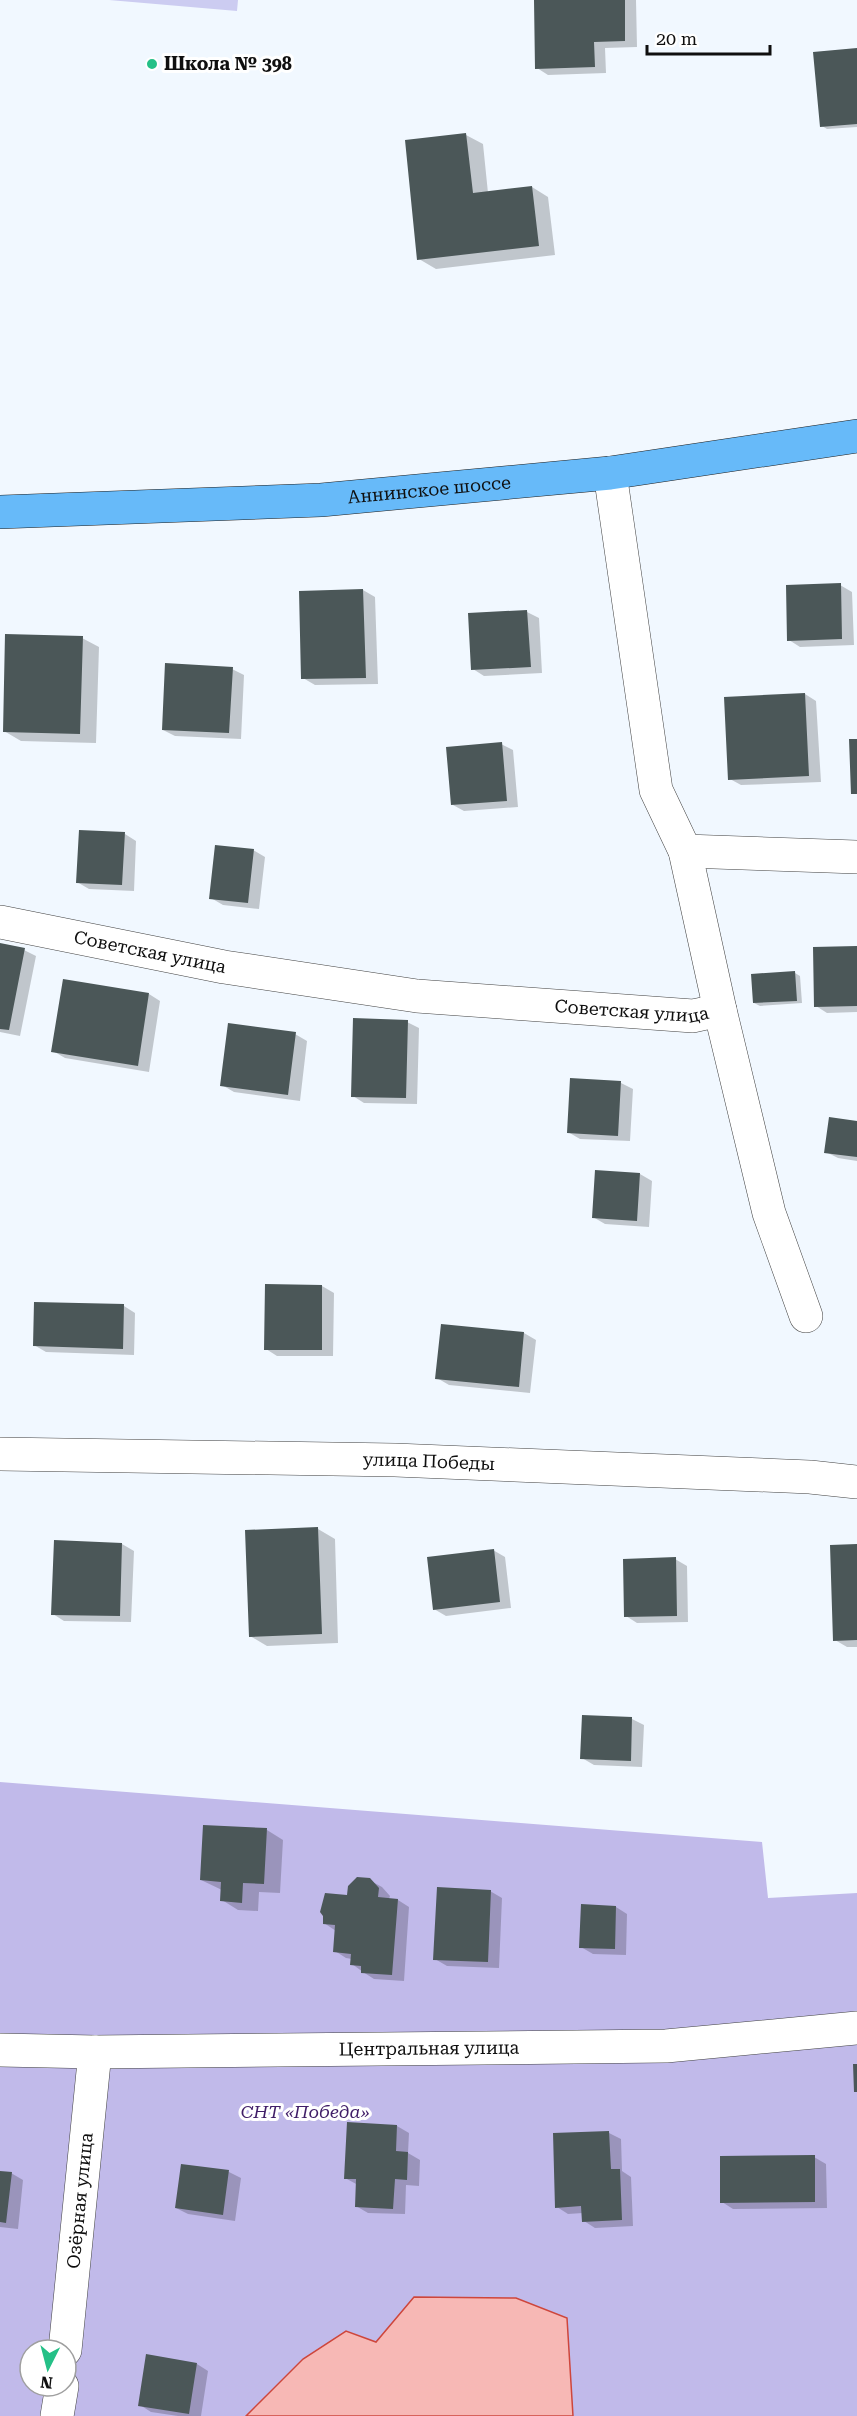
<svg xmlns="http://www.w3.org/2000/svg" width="857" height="2416" viewBox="0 0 857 2416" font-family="'Roboto Serif',serif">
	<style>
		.green { fill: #c1baea; fill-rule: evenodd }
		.pitch { fill: #ccccf1 }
		.water { fill: #f7b8b5; stroke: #ce463c; stroke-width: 1.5 }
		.shadow { fill: #0003 }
		.building { fill: #4b5758 }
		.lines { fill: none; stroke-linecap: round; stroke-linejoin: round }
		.minor-casing { stroke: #424242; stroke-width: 34 }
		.major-casing { stroke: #202020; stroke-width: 34 }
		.minor { stroke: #fff; stroke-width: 33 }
		.major { stroke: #67baf9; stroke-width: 33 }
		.poi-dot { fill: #25c087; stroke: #fff; stroke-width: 2 }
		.labels { text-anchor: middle; stroke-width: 6; stroke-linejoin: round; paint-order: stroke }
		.poi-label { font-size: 18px; font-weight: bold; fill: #0f0f0f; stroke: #fff; text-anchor: start }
		.street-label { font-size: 18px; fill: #0f0f0f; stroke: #fff }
		.park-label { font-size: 18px; font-style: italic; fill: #401e68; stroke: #fff }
	</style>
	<rect width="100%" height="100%" fill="#f1f8ff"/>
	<!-- green -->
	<path class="green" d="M0,1782L762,1842L768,1898L857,1893V2416H0ZM30,2350H66V2386H30Z"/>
	<!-- pitch -->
	<path class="pitch" d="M109,0H238L237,11Z"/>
	<!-- water -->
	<path class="water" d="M414,2297L516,2298L567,2318L573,2416H246L303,2359L346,2331L376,2342Z"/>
	<!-- shadow -->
	<path class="shadow" d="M535,0H636L637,47L605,48L606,73L548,75L537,68Z
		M857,49V127L827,129L822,126Z
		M466,135L483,144L488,193L532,187L548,197L555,255L436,269L419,259Z
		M840,585L852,592L854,645L800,647L789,640Z
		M363,590L375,597L378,684L315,685L303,678L300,592Z
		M527,612L539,618L542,673L484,676L473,669L469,615Z
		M82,638L99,647L96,743L21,741L4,731Z
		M232,669L244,675L241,739L175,736L163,730Z
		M805,694L816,701L821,782L741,785L730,779Z
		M501,744L513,750L518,807L464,811L453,805Z
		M125,834L136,841L134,891L89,889L77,882Z
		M253,850L265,857L259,909L223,905L211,898Z
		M0,945L24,950L36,956L20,1036L0,1032Z
		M857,948V1012L827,1013L816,1006Z
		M795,973L800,976L802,1003L760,1006L754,1003Z
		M149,994L160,1001L149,1072L65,1058L53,1051Z
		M407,1022L419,1028L417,1104L364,1103L353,1096Z
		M295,1034L307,1041L300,1101L234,1092L222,1085Z
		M571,1080L621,1083L633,1089L630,1141L580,1139L568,1132Z
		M857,1123V1161L838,1158L826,1152Z
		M596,1172L640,1174L652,1181L649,1227L605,1224L593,1217Z
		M322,1286L334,1293L333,1356H277L266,1349Z
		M124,1306L135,1313L134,1355L46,1352L34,1345Z
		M442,1325L524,1333L536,1340L530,1393L449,1385L437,1378Z
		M318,1529L335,1539L338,1643L267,1646L250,1636Z
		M122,1544L134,1551L131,1622L64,1621L53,1614Z
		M857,1546V1647H847L835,1640Z
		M493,1550L505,1557L511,1608L446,1616L434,1609Z
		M675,1559L687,1566L688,1622L637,1623L626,1616Z
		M584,1717L632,1719L644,1725L642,1767L594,1765L582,1758Z
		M267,1830L283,1840L280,1893L259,1892L258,1911L238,1910L222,1900V1890L201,1880Z
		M369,1880L382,1887L390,1896L389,1899L398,1900L409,1907L404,1981L374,1979L363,1972L352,1964V1959L346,1958L335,1951L336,1931L324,1923L348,1896Z
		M490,1891L502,1898L499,1968L447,1966L435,1959Z
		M616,1907L627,1914L626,1955L593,1954L581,1947Z
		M397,2126L409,2133L408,2153L420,2160L419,2186L406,2185L405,2214L368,2213L356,2206L358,2185L345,2178Z
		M609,2133L621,2139L622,2171L631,2177L633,2226L595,2228L584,2221L583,2213L568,2214L557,2207Z
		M814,2157L826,2164L827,2208L733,2209L722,2202Z
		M182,2165L229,2172L241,2178L235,2221L188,2214L176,2208Z
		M0,2172L11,2173L23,2180L18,2229L0,2227Z
		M197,2364L208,2371L201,2416H178L151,2412L140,2405Z"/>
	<!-- building -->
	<path class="building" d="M534,0H625V41L594,42L595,67L535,69Z
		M857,48V124L820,127L813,52Z
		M466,133L473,193L532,186L539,246L417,260L405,140Z
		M841,583L842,639L787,641L786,585Z
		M363,589L366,678L301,679L299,591Z
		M527,610L531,667L471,670L468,613Z
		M5,634L83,636L80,734L3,732Z
		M165,663L233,667L229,733L162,730Z
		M805,693L809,776L728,780L724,697Z
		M849,739H857V794H851Z
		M502,742L507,801L451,805L446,747Z
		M79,830L125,832L122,885L76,883Z
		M215,845L254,849L248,903L209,899Z
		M0,943L25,948L9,1030L0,1029Z
		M857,946V1006L814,1007L813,947Z
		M795,971L797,1001L753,1003L751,974Z
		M63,979L149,993L138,1066L51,1052Z
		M353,1018L408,1020L406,1098L351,1097Z
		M228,1023L296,1032L288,1095L220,1086Z
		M570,1078L621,1081L618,1136L567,1133Z
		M829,1117L857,1121V1157L824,1153Z
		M595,1170L640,1173L637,1221L592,1218Z
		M265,1284L322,1285V1350H264Z
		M34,1302L124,1304L123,1349L33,1346Z
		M441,1324L524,1332L519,1387L435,1379Z
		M318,1527L322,1634L249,1637L245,1530Z
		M54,1540L122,1543L120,1616L51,1615Z
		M857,1544V1640L833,1641L830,1545Z
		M494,1549L500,1602L433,1610L427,1557Z
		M676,1557L677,1616L624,1617L623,1559Z
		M582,1715L632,1717L631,1761L580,1759Z
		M203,1825L267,1828L264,1884L243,1883L242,1903L220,1901L221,1882L200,1880Z
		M357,1877L370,1878L379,1888L378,1897L398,1899L392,1975L361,1973V1966L350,1965L351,1954L333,1952L335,1925L323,1924V1916L320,1912L325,1893L347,1895L348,1886Z
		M437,1887L491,1890L488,1962L433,1960Z
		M581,1904L616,1906L615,1949L579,1948Z
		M853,2064H857V2092H854Z
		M347,2122L397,2125L396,2151L408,2152L407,2180L395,2179L393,2209L355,2207L356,2179H344Z
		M609,2131L611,2169H620L622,2220L582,2222L581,2206L555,2208L553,2133Z
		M815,2155V2202L720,2203V2156Z
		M181,2164L229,2170L223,2215L175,2208Z
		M0,2171L12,2172L6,2223L0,2222Z
		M146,2354L197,2363L189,2414L138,2406Z"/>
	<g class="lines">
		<defs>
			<g id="minor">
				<path d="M610,473L656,790L685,851L720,1010L769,1213L806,1316"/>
				<path d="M685,851L857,857"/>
				<path id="s1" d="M0,922L224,967L417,996L693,1016L720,1010"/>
				<path id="s2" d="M0,1454L395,1460L810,1477L857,1482"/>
				<path id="s3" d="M0,2050L95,2052L666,2046L857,2028"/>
				<path id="s4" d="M65,2350L95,2052"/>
				<path d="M57,2416L62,2386"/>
			</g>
			<g id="major">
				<path id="s5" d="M0,512L321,500L610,473L857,436"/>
			</g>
		</defs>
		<!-- minor casing -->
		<use href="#minor" class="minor-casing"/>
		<!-- major casing -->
		<use href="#major" class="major-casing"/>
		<!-- minor -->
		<use href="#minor" class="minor"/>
		<!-- major -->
		<use href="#major" class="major"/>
	</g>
	<!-- markers -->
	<circle class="poi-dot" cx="152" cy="64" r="6"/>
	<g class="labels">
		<!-- poi labels -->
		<g class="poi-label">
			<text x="164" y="70">Школа № 398</text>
		</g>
		<!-- street labels -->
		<g class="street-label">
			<text dy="6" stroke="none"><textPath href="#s5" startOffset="430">Аннинское шоссе</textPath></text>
			<text dy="6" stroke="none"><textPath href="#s1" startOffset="153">Советская улица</textPath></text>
			<text dy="6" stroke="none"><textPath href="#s1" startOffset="639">Советская улица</textPath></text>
			<text dy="6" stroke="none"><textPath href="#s2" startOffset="429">улица Победы</textPath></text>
			<text dy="6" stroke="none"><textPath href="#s3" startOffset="429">Центральная улица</textPath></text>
			<text dy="6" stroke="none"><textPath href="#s4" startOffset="150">Озёрная улица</textPath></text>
		</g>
		<!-- park labels -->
		<g class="park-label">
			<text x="305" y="2118">СНТ «Победа»</text>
		</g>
	</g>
	<!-- north arrow -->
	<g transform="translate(48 2368) rotate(186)"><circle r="28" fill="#ffffff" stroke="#9f9f9f" stroke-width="1.5"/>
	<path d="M0-4.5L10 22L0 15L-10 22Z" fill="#25c087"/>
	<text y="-9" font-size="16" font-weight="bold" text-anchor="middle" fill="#0f0f0f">N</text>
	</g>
	<!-- scale -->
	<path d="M647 45v9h123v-9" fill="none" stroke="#0f0f0f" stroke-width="3"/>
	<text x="656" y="45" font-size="18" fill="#0f0f0f" stroke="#ffffff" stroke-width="4.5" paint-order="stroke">20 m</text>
</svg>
